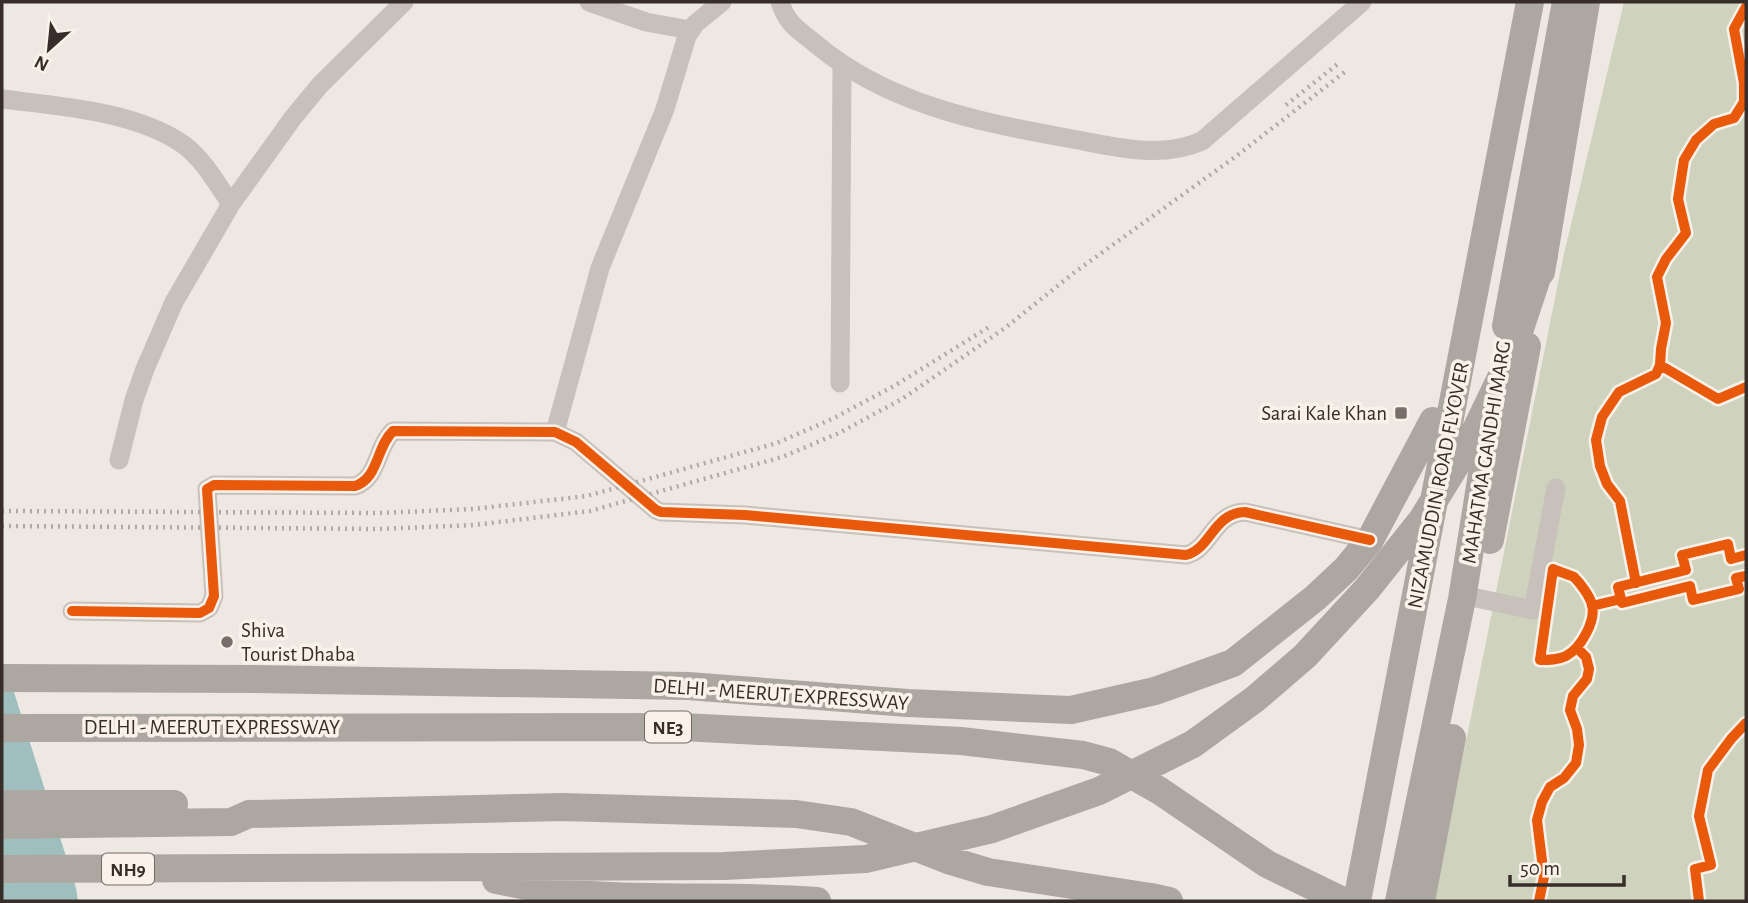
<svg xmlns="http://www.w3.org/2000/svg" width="1748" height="903" viewBox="0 0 1748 903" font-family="'Alegreya Sans',sans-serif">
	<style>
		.green { fill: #cfd3bd }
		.water { fill: #9fbfbe }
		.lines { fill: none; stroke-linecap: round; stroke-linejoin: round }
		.minor { stroke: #c7c0bb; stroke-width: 19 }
		.highway { stroke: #ada7a1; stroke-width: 28 }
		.rail { stroke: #afa9a5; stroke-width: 4.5; stroke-dasharray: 2 5; stroke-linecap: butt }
		.cycleway-casing { stroke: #faf2ea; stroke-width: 15 }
		.cycleway { stroke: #e8590c; stroke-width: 10 }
		.poi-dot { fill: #786f6a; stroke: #faf2ea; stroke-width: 2.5 }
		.labels { text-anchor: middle; stroke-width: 7; stroke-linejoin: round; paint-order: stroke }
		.shield { fill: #faf2ea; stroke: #726963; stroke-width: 2 }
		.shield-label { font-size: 19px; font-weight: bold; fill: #382e29 }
		.poi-label { font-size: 21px; fill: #382e29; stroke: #faf2ea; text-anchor: end }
		.street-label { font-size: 21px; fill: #382e29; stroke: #faf2ea }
	</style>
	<rect width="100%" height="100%" fill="#eee8e2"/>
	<!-- green -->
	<path class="green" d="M1624,2H1746V901H1434L1563,258Z"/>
	<!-- water -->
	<path class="water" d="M2,667L13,689L76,888L78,901H2Z"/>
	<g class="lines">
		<!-- minor -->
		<path class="minor" d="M589,2L646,22L690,30
			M780,2C788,26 798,29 817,45C888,104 978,122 1067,138C1112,146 1159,160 1202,141L1362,2
			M2,99C58,106 137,111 184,145C204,160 217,184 231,204
			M840,383L842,66
			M555,432L600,268L665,109L687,36L695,24L722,2
			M119,460L134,400L145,369L174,302L231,204L292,119L320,85L404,2
			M1462,595L1533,610L1556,488
			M72,611L200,613L209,608L214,596L207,489L214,485L355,486C379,478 376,447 393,431L555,432L576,442L656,510L661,512L745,515L1186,555C1211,549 1213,513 1245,512L1370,540"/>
		<!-- highway -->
		<path class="highway" d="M1541,272L1586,2
			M1506,326L1566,2
			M1490,540L1527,346
			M2,678L253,679L688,686L908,703L1071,710L1155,691L1233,663L1315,598L1346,569L1370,540L1433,421
			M2,728L682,727L961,741L1083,755L1109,762L1160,791L1267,864L1343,901
			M2,804H174
			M2,825L231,822L249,814L563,807L796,814L851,822L948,860L988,872L1151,897L1169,901
			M2,869L724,866L865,859L992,829L1099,791L1193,744L1255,699L1305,656L1367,589L1422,520L1470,442L1510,359L1544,256
			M496,880C528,886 559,893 591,895C667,900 742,895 817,901
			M1357,901L1530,2
			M1399,901L1462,599L1491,418
			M1421,901L1452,738"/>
		<!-- rail -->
		<path class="rail" d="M1286,105L1339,63
			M2,511L379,513L473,509L587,496L777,443L832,419L894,386L989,327
			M2,526L379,529L474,525L590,511L782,457L839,433L902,399L1005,328L1075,272L1235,157L1346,71"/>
		<defs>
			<path id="cycleway" d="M1746,7L1734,29L1744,83V102L1734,118L1714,124L1696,140L1684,160L1678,199L1686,233L1666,259L1657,277L1666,323L1661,349L1660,365L1718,399L1746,387
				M1553,569C1559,572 1568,574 1574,577C1580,583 1590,596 1592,605C1596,621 1581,648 1566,656C1558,660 1549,660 1540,660Z
				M1636,583L1620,501L1607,484L1600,466L1596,440L1602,417L1619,392L1656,374L1660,365
				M1621,599L1618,587L1686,570L1682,555L1728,544L1731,559L1746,555
				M1592,606L1621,599L1622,603L1690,586L1693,600L1739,589L1736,578L1746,576
				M72,611L200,613L209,608L214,596L207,489L214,485L355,486C379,478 376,447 393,431L555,432L576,442L656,510L661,512L745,515L1186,555C1211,549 1213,513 1245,512L1370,540
				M1539,901L1544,877L1537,820L1542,802L1550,787L1564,778L1576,763L1579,745L1577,729L1570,710L1573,696L1587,679L1589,669L1586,657L1577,648
				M1699,901L1695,869L1711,865L1699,816L1708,770L1731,739L1746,723"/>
		</defs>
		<!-- cycleway casing -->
		<use href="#cycleway" class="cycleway-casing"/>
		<!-- cycleway -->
		<use href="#cycleway" class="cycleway"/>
	</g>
	<!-- markers -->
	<g class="poi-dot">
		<rect x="1394" y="406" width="14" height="14" rx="3.5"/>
		<circle cx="227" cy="642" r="7"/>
	</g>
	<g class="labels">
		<!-- shield labels -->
		<g class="shield">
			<rect x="645" y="711.5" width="46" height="31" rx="5"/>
			<rect x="102" y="853.5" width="52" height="31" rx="5"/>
		</g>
		<g class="shield-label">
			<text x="668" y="734">NE3</text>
			<text x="128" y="876">NH9</text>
		</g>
		<!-- poi labels -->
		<g class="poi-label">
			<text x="1387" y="420">Sarai Kale Khan</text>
			<text x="241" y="637" text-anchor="start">Shiva<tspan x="241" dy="24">Tourist Dhaba</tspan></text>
		</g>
		<!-- street labels -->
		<g class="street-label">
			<text transform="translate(1486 452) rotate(-81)" y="7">MAHATMA GANDHI MARG</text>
			<text transform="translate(1438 485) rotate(-79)" y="7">NIZAMUDDIN ROAD FLYOVER</text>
			<text transform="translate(781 694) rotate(4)" y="7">DELHI - MEERUT EXPRESSWAY</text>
			<text x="212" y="734">DELHI - MEERUT EXPRESSWAY</text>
		</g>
	</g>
	<!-- border -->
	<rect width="1748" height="903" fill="none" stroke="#382e29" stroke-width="7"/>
	<!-- north arrow -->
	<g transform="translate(49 49) rotate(207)" stroke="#faf2ea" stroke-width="5" paint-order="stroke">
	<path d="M0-5L12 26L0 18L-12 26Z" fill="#382e29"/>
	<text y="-10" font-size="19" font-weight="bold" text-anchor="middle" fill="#382e29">N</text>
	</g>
	<!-- scale -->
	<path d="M1510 875v10h114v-10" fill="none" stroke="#382e29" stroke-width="3.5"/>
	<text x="1520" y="875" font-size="21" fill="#382e29" stroke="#faf2ea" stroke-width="5" paint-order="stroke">50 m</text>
</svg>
